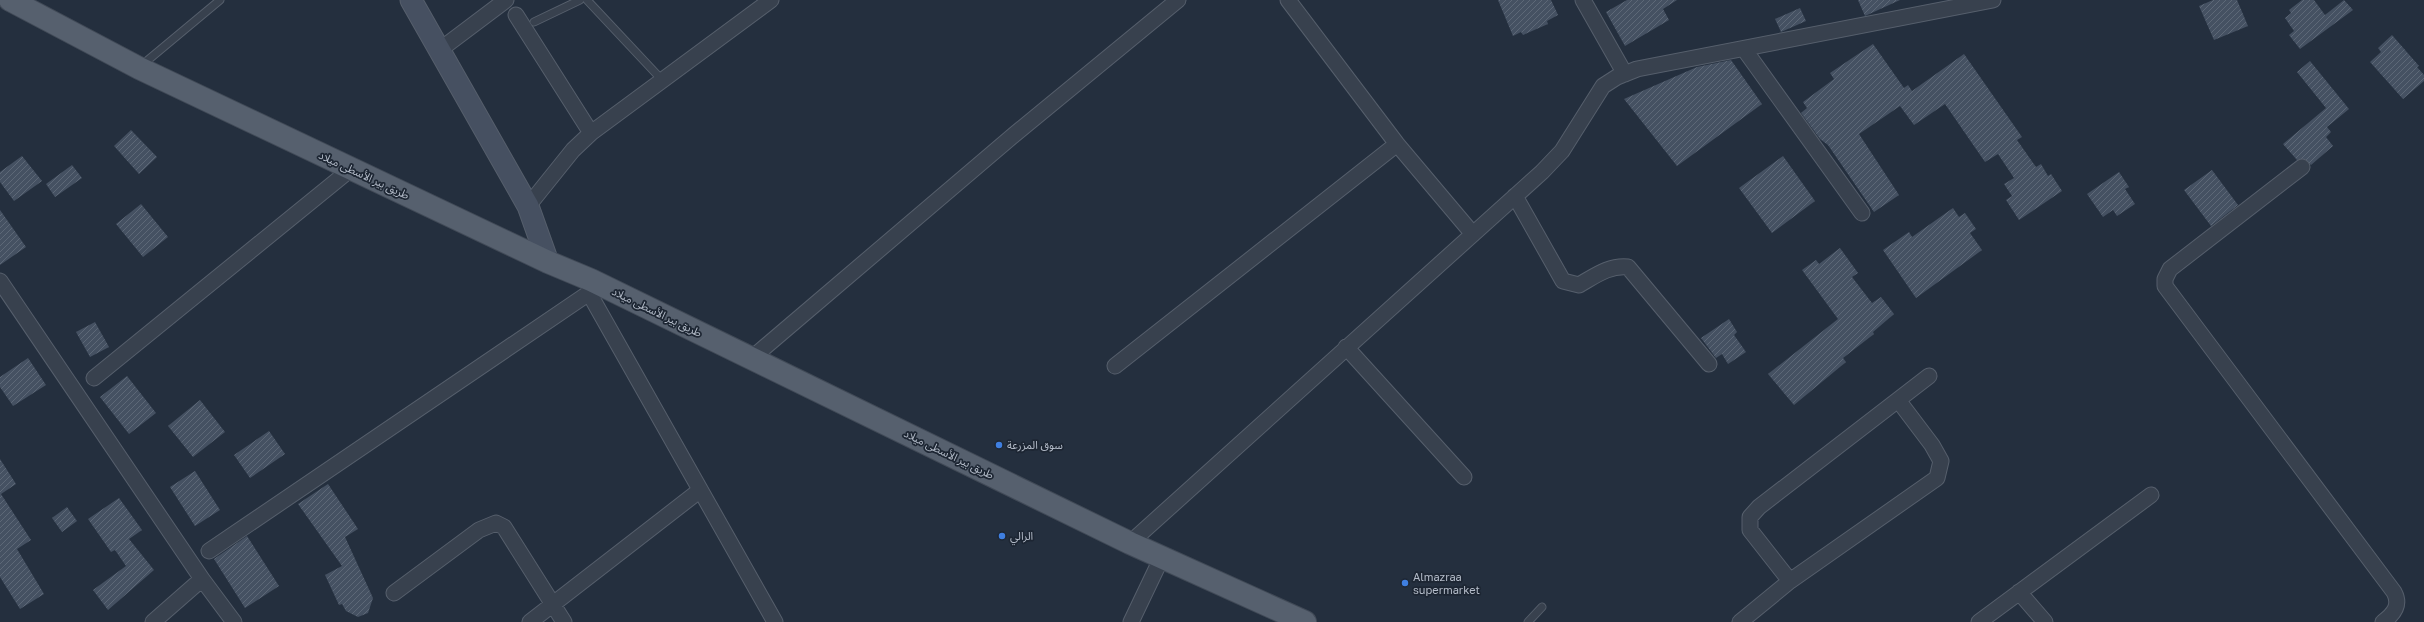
<svg xmlns="http://www.w3.org/2000/svg" width="2424" height="622" viewBox="0 0 2424 622" font-family="'Golos Text','Noto Sans Arabic',sans-serif">
	<style>
		.building { fill: url(#building-hatch) }
		.lines { fill: none; stroke-linecap: round; stroke-linejoin: round }
		.lane-casing { stroke: #565f6c; stroke-width: 9 }
		.street-casing { stroke: #565f6c; stroke-width: 17 }
		.secondary-casing { stroke: #565f6c; stroke-width: 23 }
		.primary-casing { stroke: #414a57; stroke-width: 24 }
		.lane { stroke: #38414e; stroke-width: 7 }
		.street { stroke: #38414e; stroke-width: 15 }
		.secondary { stroke: #465061; stroke-width: 21 }
		.primary { stroke: #56606e; stroke-width: 22 }
		.shop-dot { fill: #3f7fe0; stroke: #1d2633; stroke-width: 1.5 }
		.labels { text-anchor: middle; stroke-width: 3.5; stroke-linejoin: round; paint-order: stroke }
		.street-label { font-size: 11px; fill: #b4bcc9; stroke: #1d2633 }
		.poi-label { font-size: 11px; fill: #b4bcc9; stroke: #1d2633; text-anchor: start }
	</style>
	<defs>
		<pattern id="building-hatch" width="6" height="6" patternUnits="userSpaceOnUse"><rect width="6" height="6" fill="#455162"/><path d="M-1 1l2-2M0 6l6-6M5 7l2-2" fill="none" stroke="#5d6877"/></pattern>
	</defs>
	<rect width="100%" height="100%" fill="#242f3e"/>
	<!-- building -->
	<path class="building" d="M1498,0H1551L1558,15L1547,21L1548,24L1523,35L1521,32L1513,36Z
		M1627,0H1677L1663,9L1669,20L1625,46L1606,12Z
		M1858,0H1900L1865,16Z
		M2213,0H2237L2248,26L2214,40L2199,6Z
		M2302,0H2314L2325,15L2344,0L2353,10L2300,49L2289,35L2294,31L2285,18L2291,13L2289,10Z
		M1800,8L1806,21L1781,32L1775,19Z
		M2392,35L2419,66L2417,67L2424,75V81L2403,99L2370,62L2381,52L2378,48Z
		M1873,44L1904,88L1908,85L1912,91L1964,54L2022,137L2017,140L2036,167L2041,164L2048,176L2051,174L2062,191L2019,220L2006,200L2012,196L2004,184L2014,178L1998,154L1985,162L1945,104L1914,125L1900,106L1859,134L1899,195L1874,212L1828,145L1820,139L1801,113L1807,108L1803,102L1834,79L1830,73Z
		M1731,60L1762,104L1677,166L1624,99L1697,67Z
		M2310,61L2349,109L2327,127L2331,132L2326,137L2333,146L2311,165L2305,159L2297,160L2283,144L2326,108L2297,72Z
		M131,130L157,157L139,174L114,146Z
		M22,156L42,181L14,201L0,182V172Z
		M1783,156L1815,201L1772,233L1739,188Z
		M72,165L82,178L55,197L46,184Z
		M2212,170L2238,205L2211,226L2184,190Z
		M2119,172L2129,187L2125,189L2135,204L2117,216L2113,210L2103,217L2087,194Z
		M141,204L168,237L143,257L116,224Z
		M1953,208L1959,217L1965,213L1976,229L1970,233L1982,250L1916,298L1883,250L1909,232L1912,237Z
		M0,210L26,247L0,265Z
		M1840,248L1858,273L1852,277L1872,303L1881,297L1894,314L1873,332L1874,334L1843,358L1846,362L1794,405L1768,374L1838,319L1802,270L1816,260L1819,264Z
		M1729,319L1737,332L1734,335L1746,352L1728,364L1722,354L1716,358L1701,338Z
		M95,322L109,347L90,357L76,332Z
		M28,358L46,385L13,406L0,387V377Z
		M127,376L156,413L129,434L100,397Z
		M200,400L225,432L193,457L168,426Z
		M269,431L285,454L250,478L234,455Z
		M0,459L16,484L1,494L31,540L17,549L44,594L20,609L0,577Z
		M195,471L220,510L195,526L170,487Z
		M328,484L358,529L345,537L373,598L368,613L358,617L346,611L342,604L339,605L325,575L342,566L298,504Z
		M119,498L142,530L129,539L154,570L108,610L93,590L126,566L115,550L111,552L88,519Z
		M67,507L77,521L62,532L52,518Z
		M247,536L279,586L245,608L214,559Z"/>
	<g class="lines">
		<defs>
			<path id="lane" d="M587,0L663,81
				M534,22L580,0
				M142,65L220,0
				M1528,622L1542,607"/>
			<path id="street" d="M1288,0L1397,144L1472,233
				M1583,0L1625,74
				M516,15L591,133
				M441,49L506,0
				M1744,49L1862,213
				M2302,167L2170,269L2165,279V286L2394,592C2401,605 2394,614 2383,622
				M1515,196L1563,281L1579,285C1595,276 1609,265 1628,267L1709,364
				M528,206L573,150L591,133L771,0
				M0,281L202,579L234,622
				M590,285L589,293L775,622
				M1346,347L1464,477
				M752,358L1015,134L1178,0
				M1115,366L1397,144
				M94,378L351,169
				M1130,543L1542,172L1562,151L1603,86L1617,77L1637,69L1993,0
				M209,551L589,293
				M1790,581L1750,530V517L1759,507L1929,376
				M2019,592L2045,622
				M394,593L479,530L496,523L504,527L564,622
				M153,622L202,579
				M530,622L699,491
				M1131,622L1162,557
				M1740,622L1790,581L1937,478L1941,461L1932,445L1898,400
				M1979,622L2151,495"/>
			<path id="secondary" d="M411,0L528,206L548,262"/>
			<path id="primary" d="M10,0L139,68L548,262L591,280L1130,543L1305,622"/>
		</defs>
		<!-- lane casing -->
		<use href="#lane" class="lane-casing"/>
		<!-- street casing -->
		<use href="#street" class="street-casing"/>
		<!-- secondary casing -->
		<use href="#secondary" class="secondary-casing"/>
		<!-- primary casing -->
		<use href="#primary" class="primary-casing"/>
		<!-- lane -->
		<use href="#lane" class="lane"/>
		<!-- street -->
		<use href="#street" class="street"/>
		<!-- secondary -->
		<use href="#secondary" class="secondary"/>
		<!-- primary -->
		<use href="#primary" class="primary"/>
	</g>
	<!-- markers -->
	<g class="shop-dot">
		<circle cx="999" cy="445" r="4"/>
		<circle cx="1002" cy="536" r="4"/>
		<circle cx="1405" cy="583" r="4"/>
	</g>
	<g class="labels">
		<!-- street labels -->
		<g class="street-label">
			<text transform="translate(364 175) rotate(25)" y="4">طريق بير الأسطى ميلاد</text>
			<text transform="translate(657 312) rotate(26)" y="4">طريق بير الأسطى ميلاد</text>
			<text transform="translate(949 454) rotate(26)" y="4">طريق بير الأسطى ميلاد</text>
		</g>
		<!-- poi labels -->
		<g class="poi-label">
			<text x="1007" y="449">سوق المزرعة</text>
			<text x="1010" y="540">الرالي</text>
			<text x="1413" y="581">Almazraa<tspan x="1413" dy="13">supermarket</tspan></text>
		</g>
	</g>
</svg>
